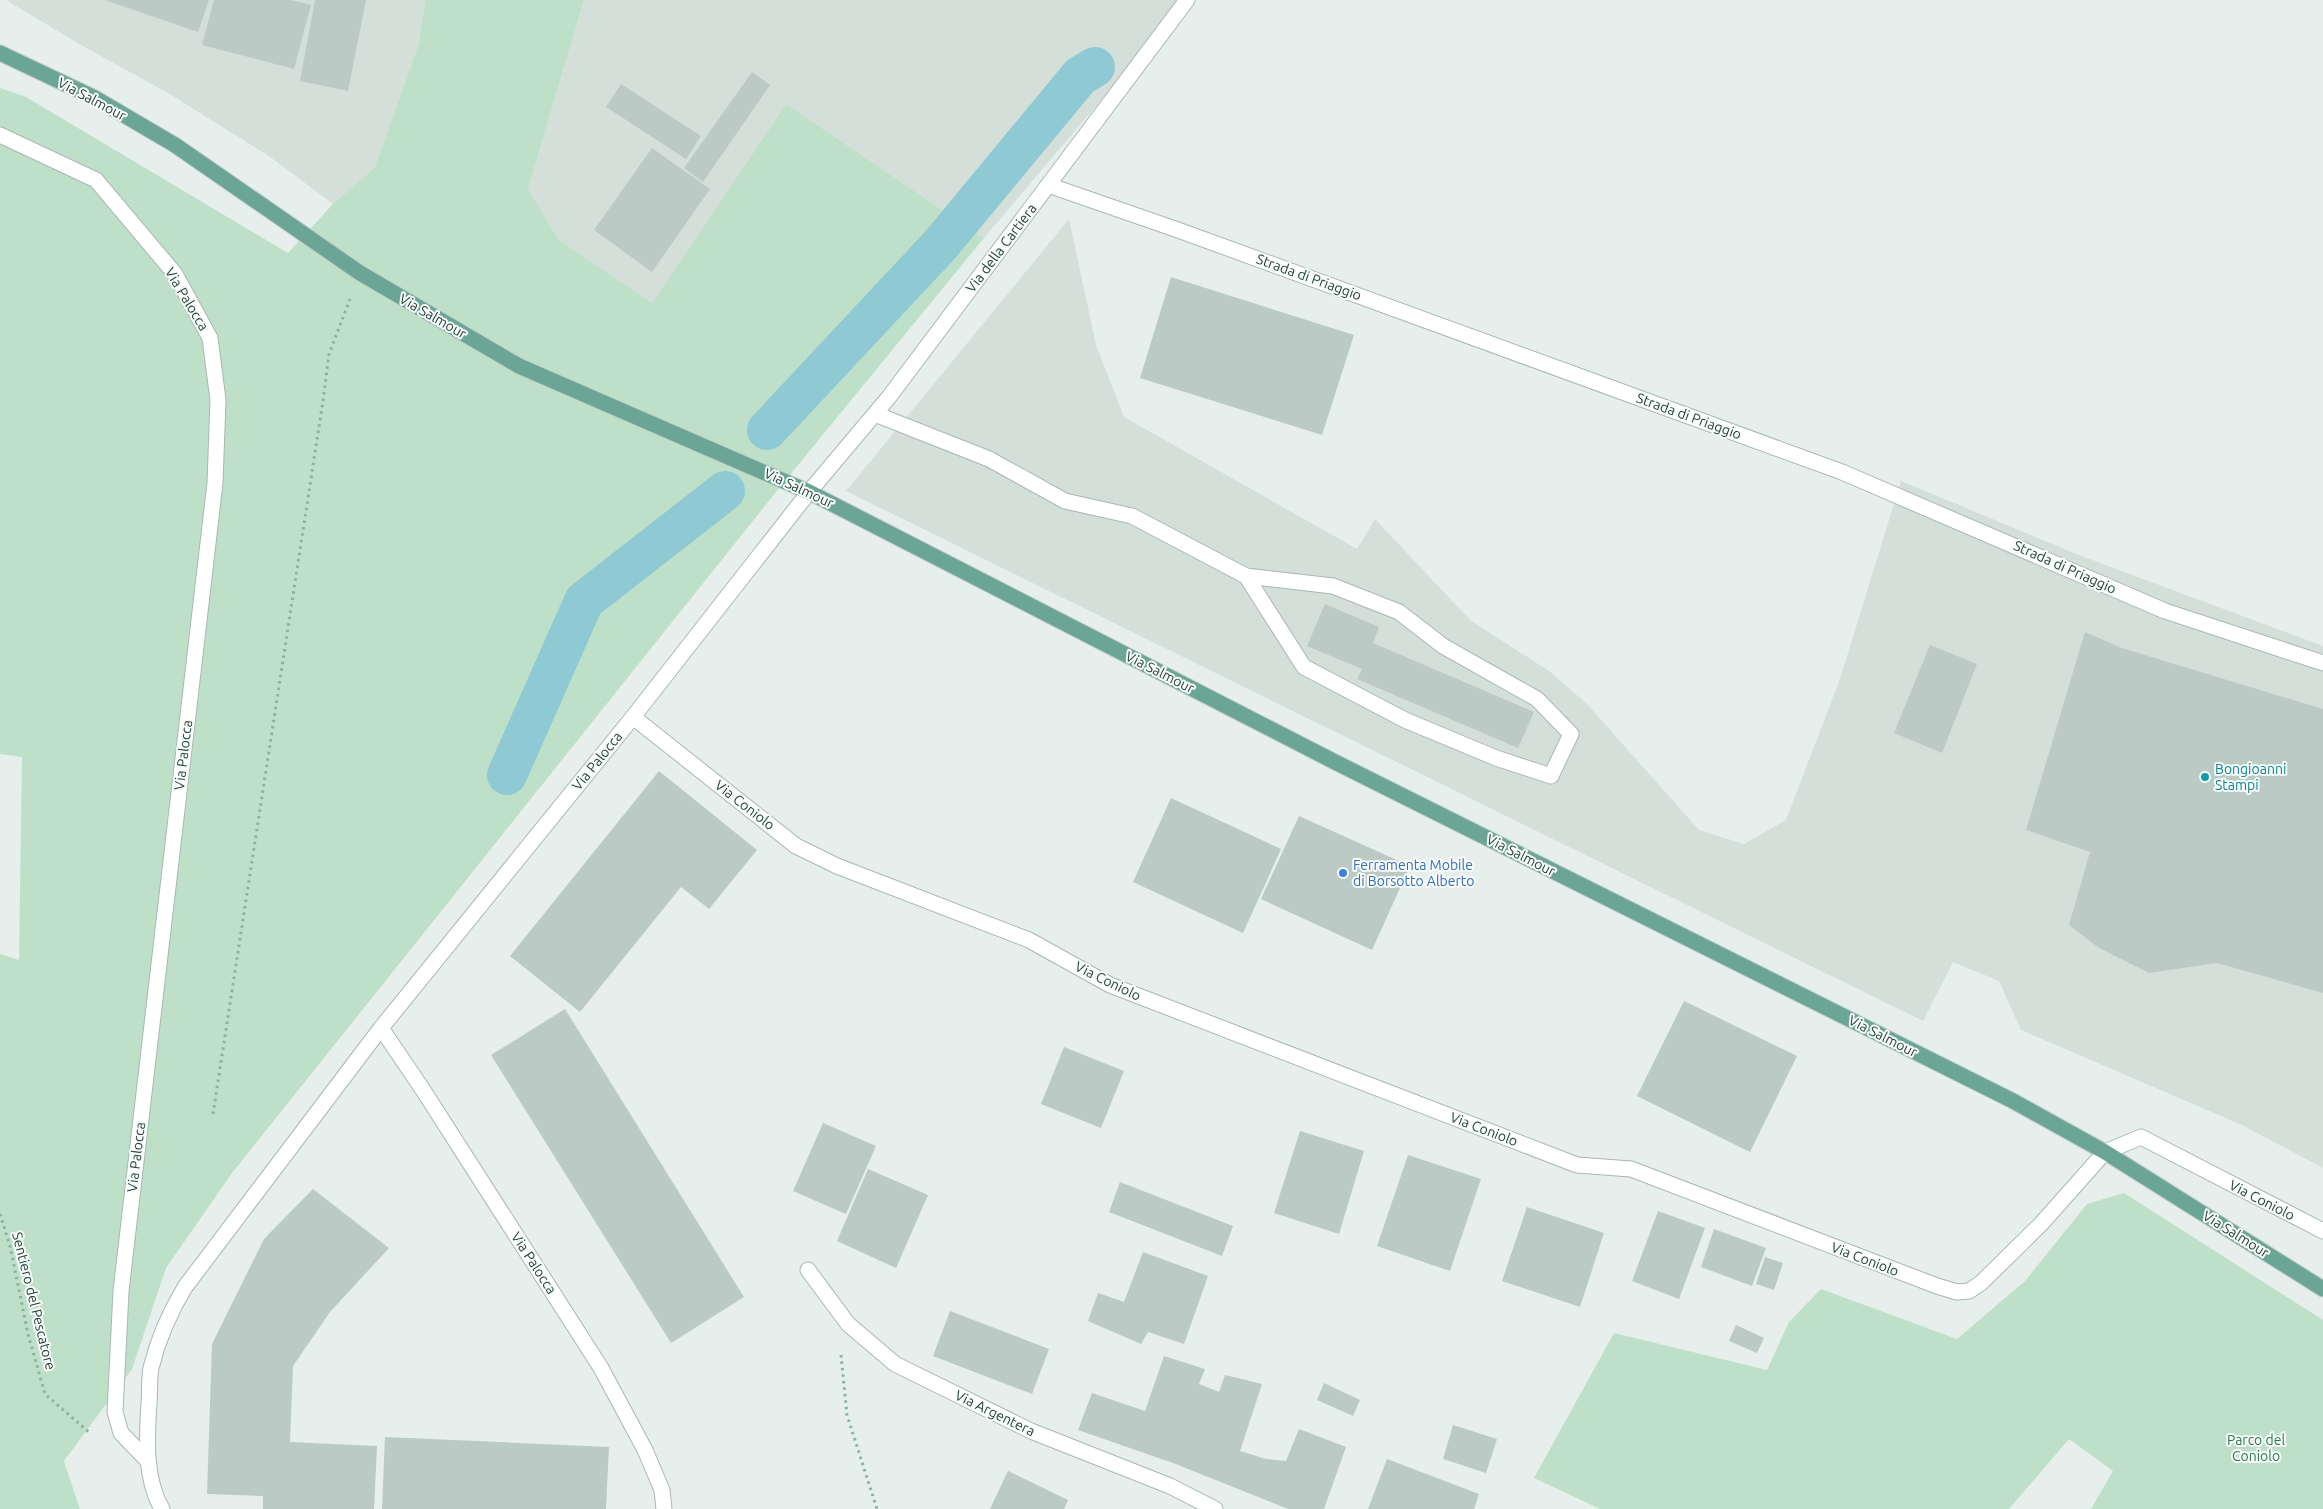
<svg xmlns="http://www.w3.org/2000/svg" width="2323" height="1509" viewBox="0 0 2323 1509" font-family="Ubuntu,sans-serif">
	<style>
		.built { fill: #d4dfda }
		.green { fill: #bfe0c8 }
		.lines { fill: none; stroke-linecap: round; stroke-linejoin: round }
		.canal { stroke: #8ec9d4; stroke-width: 40 }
		.building { fill: #bbcac4 }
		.minor-casing { stroke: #a8b8b2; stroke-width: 17 }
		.major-casing { stroke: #c2cac8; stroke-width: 17 }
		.path { stroke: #86b3a5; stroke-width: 3; stroke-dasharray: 2.5 4; stroke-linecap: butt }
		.minor { stroke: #fff; stroke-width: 15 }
		.major { stroke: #6aa596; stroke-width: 15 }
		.culture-dot { fill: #0f9aa8; stroke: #f7fbf9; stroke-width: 2 }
		.shop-dot { fill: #3f7fe0; stroke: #f7fbf9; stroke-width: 2 }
		.labels { text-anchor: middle; stroke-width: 4; stroke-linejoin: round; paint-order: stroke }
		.street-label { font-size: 14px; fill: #24423a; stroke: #f7fbf9 }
		.culture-label { font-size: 14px; fill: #0d838f; stroke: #f7fbf9; text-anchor: start }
		.shop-label { font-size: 14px; fill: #366cbe; stroke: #f7fbf9; text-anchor: start }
		.park-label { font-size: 14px; fill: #2d7a4b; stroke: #f7fbf9 }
	</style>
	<rect width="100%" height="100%" fill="#e6efeb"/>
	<!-- built -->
	<path class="built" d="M6,0H425L419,43L375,167L333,204L269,156L168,93L81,45Z
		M584,0H1186L984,238L786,104L652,303L559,240L528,189Z
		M1069,219L1096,345L1124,417L1357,549L1375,519L1470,620L1549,671L1586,703L1699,830L1744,844L1786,820L1840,679L1901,481L2079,555L2323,646V1168L2242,1125L2021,1030L1999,981L1953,962L1923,1021L846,491Z"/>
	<!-- green -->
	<path class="green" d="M425,0H584L528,189L559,240L652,303L786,104L984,238L780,487L232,1173L166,1268L132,1369L64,1461L80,1509H0V954L19,960L22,757L0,754V88L26,97L288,253L333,204L375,167L419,43Z
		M2124,1193L2323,1320V1509H2091L2113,1471L2069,1439L2009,1509H1600L1534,1478L1614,1333L1767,1370L1789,1322L1821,1289L1957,1339L2025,1281L2087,1204Z"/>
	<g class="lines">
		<!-- canal -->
		<path class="canal" d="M767,430L941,244L1080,76L1095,67
			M507,775L584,601L725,491"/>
	</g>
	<!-- building -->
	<path class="building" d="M105,0H209L198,32Z
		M214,0H291L311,5L294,69L202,45Z
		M315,0H366L348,91L300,81Z
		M752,72L770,85L703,182L684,168Z
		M621,84L701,136L686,159L606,107Z
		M652,148L710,189L652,272L594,230Z
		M1171,277L1354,335L1322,435L1140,378Z
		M1325,604L1379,627L1373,643L1534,712L1518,748L1357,679L1362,669L1307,646Z
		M2085,632L2122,648L2323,709V993L2217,963L2149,973L2099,948L2069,925L2090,852L2026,830Z
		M1930,645L1977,664L1942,753L1894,733Z
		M659,771L757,850L709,909L681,887L580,1012L510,956Z
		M1171,798L1281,849L1243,933L1133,882Z
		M1299,816L1410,866L1372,950L1261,899Z
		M1684,1001L1797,1056L1750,1152L1637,1096Z
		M565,1009L744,1297L671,1343L491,1055Z
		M1064,1047L1124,1071L1101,1128L1041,1104Z
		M823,1123L876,1146L846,1214L793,1191Z
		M1300,1131L1364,1151L1339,1234L1274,1213Z
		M1408,1155L1481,1179L1450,1271L1377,1246Z
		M868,1169L928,1195L896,1268L837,1241Z
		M1120,1182L1233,1226L1222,1256L1109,1212Z
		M313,1189L389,1248L330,1312L293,1366L290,1442L377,1446L374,1509H263V1496L207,1494L212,1344L264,1239Z
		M1527,1207L1604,1233L1580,1307L1502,1281Z
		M1658,1211L1705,1228L1679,1299L1632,1281Z
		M1714,1229L1766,1248L1752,1286L1701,1267Z
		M1143,1252L1208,1276L1184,1344L1148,1332L1141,1344L1088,1321L1098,1293L1124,1302Z
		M1765,1257L1783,1263L1774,1290L1756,1284Z
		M950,1311L1049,1349L1032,1394L933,1356Z
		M1736,1325L1764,1338L1757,1353L1729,1341Z
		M1164,1356L1205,1369L1199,1384L1219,1392L1225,1375L1262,1384L1240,1451L1266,1459L1286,1461L1299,1429L1346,1447L1324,1509H1288L1173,1463L1078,1430L1092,1393L1145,1411Z
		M1324,1383L1360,1400L1353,1416L1317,1400Z
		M1453,1425L1497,1439L1486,1473L1443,1459Z
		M385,1437L609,1447L606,1509H382Z
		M1387,1459L1479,1494L1474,1509H1368Z
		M1008,1471L1068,1500L1064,1509H990Z"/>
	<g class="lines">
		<defs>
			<path id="minor" d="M0,135L96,180L175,274L210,338L218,400L215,483L121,1291L115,1412L121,1433L147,1460
				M1048,185L1178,230L1842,472L2165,611L2323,663
				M875,414L989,459L1065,501L1132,516L1246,576L1333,586L1399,612L1443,646L1537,699L1571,734L1551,776L1496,758L1405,720L1304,667L1246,576
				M633,717L796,846L837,866L1029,940L1110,985L1577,1165L1631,1169L1937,1286L1957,1292L1969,1291L1981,1283L2041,1224L2105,1152L2141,1137L2323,1231
				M381,1028L423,1090L601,1368L645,1450L662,1490L664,1509
				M808,1270L848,1324L895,1364L1031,1431L1170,1486L1215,1509
				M162,1509C144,1478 147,1437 149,1403C150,1392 149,1379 151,1368C158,1339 170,1312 185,1287L381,1028L633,717L809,492L889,397L1187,0"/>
			<path id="major" d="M0,53L95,98L175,145L360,273L519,366L809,492L1333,761L2013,1101L2105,1152L2323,1289"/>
		</defs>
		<!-- minor casing -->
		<use href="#minor" class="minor-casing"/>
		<!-- major casing -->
		<use href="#major" class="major-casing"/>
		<!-- path -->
		<path class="path" d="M213,1114L323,401L329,354L350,299
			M0,1214L10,1246L28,1334L45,1394L91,1434
			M841,1355L847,1415L877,1509"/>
		<!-- minor -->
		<use href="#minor" class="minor"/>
		<!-- major -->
		<use href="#major" class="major"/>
	</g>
	<!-- markers -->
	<circle class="culture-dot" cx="2205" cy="777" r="5"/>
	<circle class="shop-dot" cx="1343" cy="873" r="5"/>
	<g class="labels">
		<!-- street labels -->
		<g class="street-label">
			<text transform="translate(92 99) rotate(28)" y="5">Via Salmour</text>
			<text transform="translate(1001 248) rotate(-53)" y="5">Via della Cartiera</text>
			<text transform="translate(1309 277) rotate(20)" y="5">Strada di Priaggio</text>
			<text transform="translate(187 299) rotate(59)" y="5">Via Palocca</text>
			<text transform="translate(433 316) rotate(30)" y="5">Via Salmour</text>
			<text transform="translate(1689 416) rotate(20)" y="5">Strada di Priaggio</text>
			<text transform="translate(799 488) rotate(25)" y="5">Via Salmour</text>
			<text transform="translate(2065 567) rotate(24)" y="5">Strada di Priaggio</text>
			<text transform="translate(1160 672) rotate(27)" y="5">Via Salmour</text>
			<text transform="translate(183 755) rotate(-83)" y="5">Via Palocca</text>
			<text transform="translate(597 761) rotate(-51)" y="5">Via Palocca</text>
			<text transform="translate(745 805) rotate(38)" y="5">Via Coniolo</text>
			<text transform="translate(1521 855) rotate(27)" y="5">Via Salmour</text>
			<text transform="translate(1108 981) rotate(26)" y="5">Via Coniolo</text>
			<text transform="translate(1883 1036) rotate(27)" y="5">Via Salmour</text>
			<text transform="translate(1484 1129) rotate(21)" y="5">Via Coniolo</text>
			<text transform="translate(136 1157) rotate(-83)" y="5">Via Palocca</text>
			<text transform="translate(2262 1200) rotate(27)" y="5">Via Coniolo</text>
			<text transform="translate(2236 1234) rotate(32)" y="5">Via Salmour</text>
			<text transform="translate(1865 1259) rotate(21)" y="5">Via Coniolo</text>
			<text transform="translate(534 1263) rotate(57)" y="5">Via Palocca</text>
			<text transform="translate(34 1301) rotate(76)" y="5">Sentiero del Pescatore</text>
			<text transform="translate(995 1413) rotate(26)" y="5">Via Argentera</text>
		</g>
		<!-- culture labels -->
		<g class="culture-label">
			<text x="2215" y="774">Bongioanni<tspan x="2215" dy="16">Stampi</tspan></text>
		</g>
		<!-- shop labels -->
		<g class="shop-label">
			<text x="1353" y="870">Ferramenta Mobile<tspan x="1353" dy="16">di Borsotto Alberto</tspan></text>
		</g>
		<!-- park labels -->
		<g class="park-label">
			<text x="2256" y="1445">Parco del<tspan x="2256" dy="16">Coniolo</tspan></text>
		</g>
	</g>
</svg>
